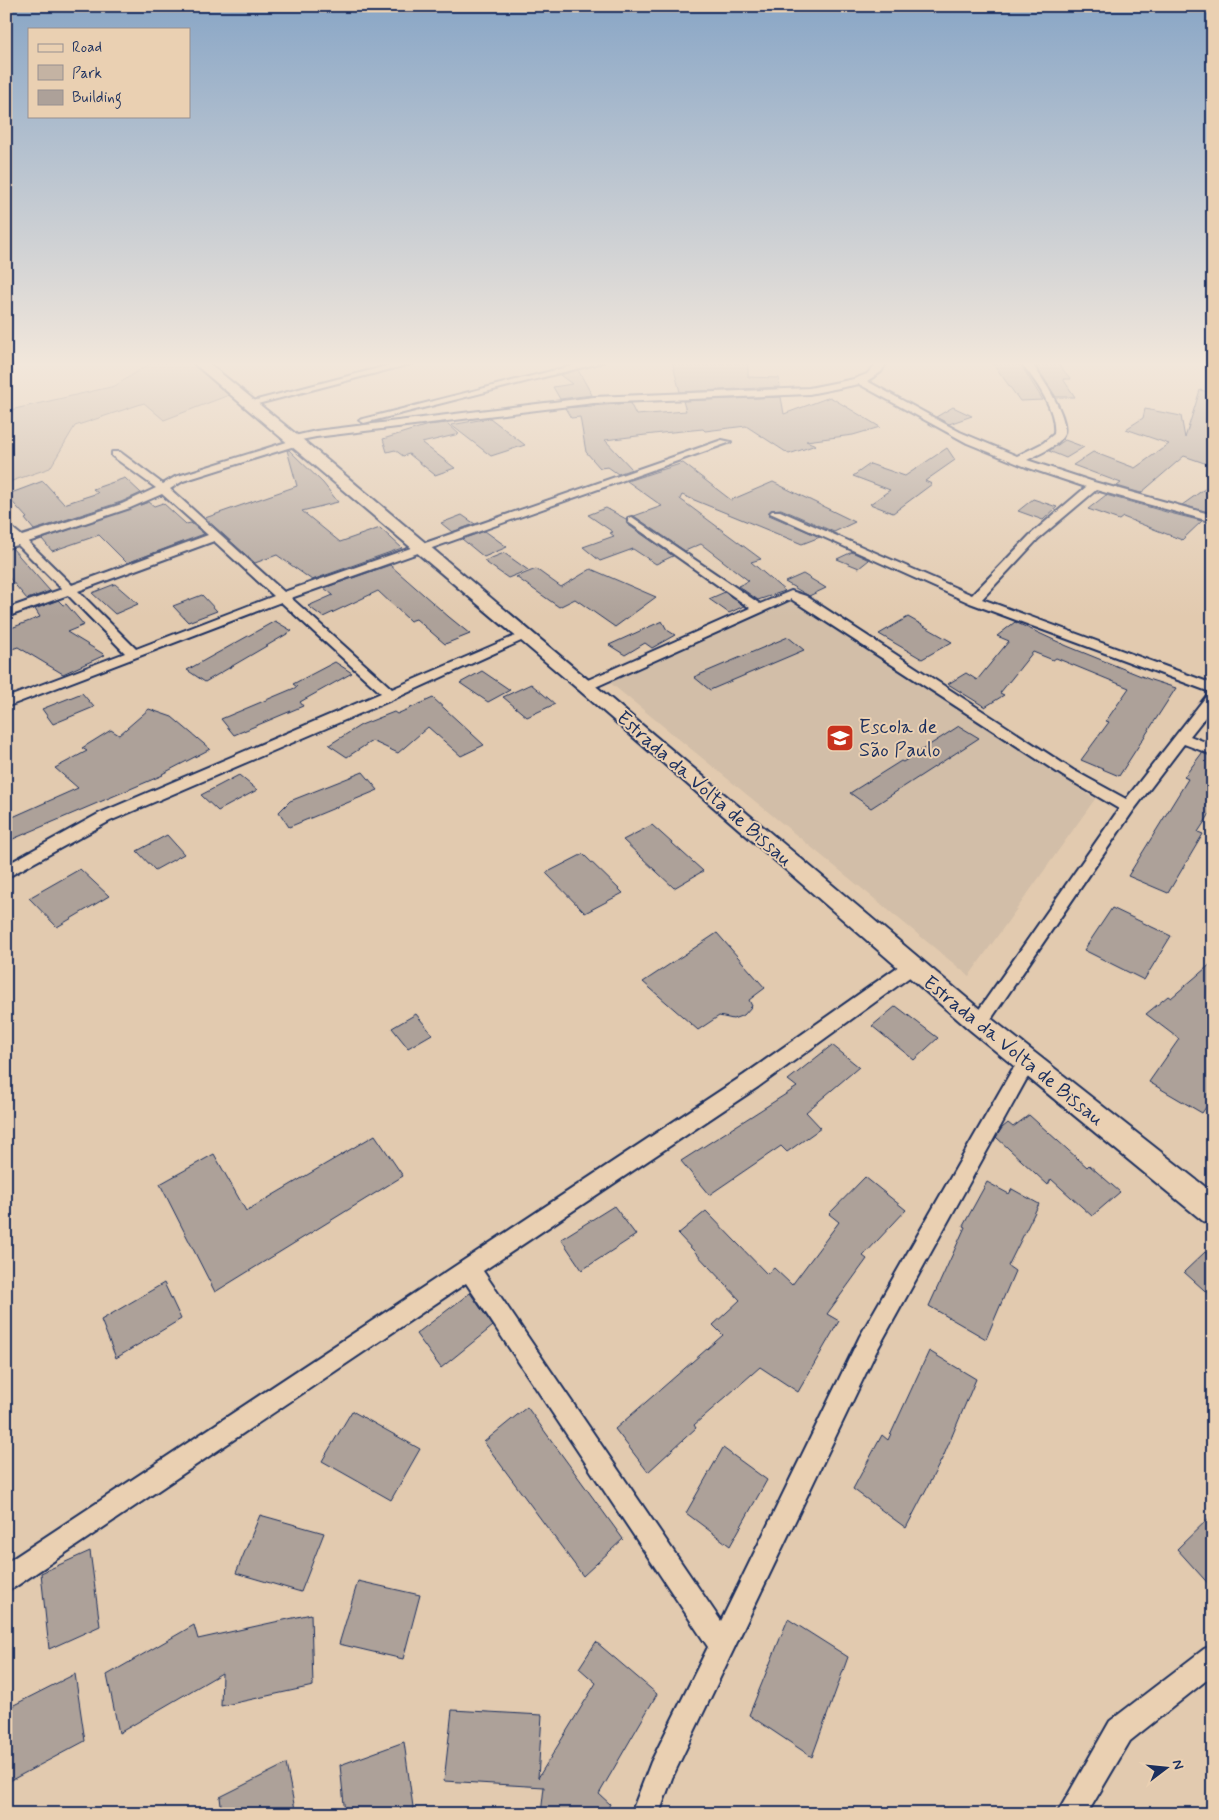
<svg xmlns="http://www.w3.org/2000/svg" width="1219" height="1820" viewBox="0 0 1219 1820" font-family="Mynerve,sans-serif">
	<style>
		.built { fill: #d2bea8 }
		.green { fill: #c4b3a3; stroke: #707180 }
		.building { fill: #ada199; stroke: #1b2f5e }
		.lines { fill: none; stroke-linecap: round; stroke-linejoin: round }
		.street-casing { stroke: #1b2f5e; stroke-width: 4 }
		.secondary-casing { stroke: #1b2f5e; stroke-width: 4 }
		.street { fill: #ead0b2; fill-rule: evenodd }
		.secondary { fill: #ead0b2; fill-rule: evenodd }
		.labels { text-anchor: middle; stroke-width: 4; stroke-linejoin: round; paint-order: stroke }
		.poi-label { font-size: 20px; fill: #1b2f5e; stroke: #ead0b2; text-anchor: start }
		.street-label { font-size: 20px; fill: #1b2f5e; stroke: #ead0b2 }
	</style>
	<rect width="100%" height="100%" fill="#e2caaf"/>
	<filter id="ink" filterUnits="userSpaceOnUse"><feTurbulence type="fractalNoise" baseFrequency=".02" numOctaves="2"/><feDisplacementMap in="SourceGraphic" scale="10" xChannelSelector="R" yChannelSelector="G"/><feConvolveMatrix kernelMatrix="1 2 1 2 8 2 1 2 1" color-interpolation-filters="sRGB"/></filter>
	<g filter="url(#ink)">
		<!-- built -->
		<path class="built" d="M793,600L1095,799L969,976L603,677Z"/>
		<!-- green -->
		<path class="green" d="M152,362H191L229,395L164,420L144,403L75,426L50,468L6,483V411L115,386Z"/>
		<!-- building -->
		<path class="building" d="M672,362H748V377L779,378L780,387L680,392Z
			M992,362H1019L1043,400L1020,401Z
			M1033,362H1056L1071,379H1063L1075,397H1056Z
			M578,370L592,395L560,399L553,387L572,384L560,375Z
			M1200,390L1213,393V466L1184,456L1141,493L1117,486L1121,483L1073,465L1093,452L1135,468L1169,444L1126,429L1143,418L1145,409L1181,416L1185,438Z
			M781,397L784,414L830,397L880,427L853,435L806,441L816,445L789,454L746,426L705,431L703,429L662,433L605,440L632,469L618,474L608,467L600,468L586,452L580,417L571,418L565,408L630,403L636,415L686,411L683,401Z
			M953,407L972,416L949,424L936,417Z
			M490,418L525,445L491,456L451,425Z
			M447,423L459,434L422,443L455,468L435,475L409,454L403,456L395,450L387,452L383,439L428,425Z
			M1065,440L1084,447L1066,458L1049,451Z
			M947,448L955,460L925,481L932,484L893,513L870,504L890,490L853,476L870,464L905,476Z
			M287,450H289L323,483L338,502L302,511L340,542L380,528L402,548L312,580L277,555L255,563L205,518L297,486Z
			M683,463L731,500L773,482L855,522L834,532L781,509L771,510L769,515L820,537L802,544L682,495L680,499L761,559L751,562L785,591L758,600L738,586L749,581L701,544L685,551L634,516L662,506L627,481Z
			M125,478L141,493L121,502L34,530L25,519L27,518L6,495L43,481L64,504L98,493L93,489Z
			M1213,483L1212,513L1182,505Z
			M1106,495L1170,513L1202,521L1182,540L1123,517L1119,520L1088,509Z
			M1033,499L1057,507L1043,520L1018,511Z
			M149,502L154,506L163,503L186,524L191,523L204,534L127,563L99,535L52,551L42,539Z
			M606,508L626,519L627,524L673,556L656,564L633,549L600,561L583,547L614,536L610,533L613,532L588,515Z
			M462,515L475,524L452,532L441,523Z
			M485,531L507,547L484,557L462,539Z
			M12,548L50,591L27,599L6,574V550Z
			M852,552L869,560L859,568L837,559Z
			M504,553L528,570L508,578L484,561Z
			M390,565L449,617L470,634L445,644L416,619L410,621L378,591L323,617L308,606L333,595L324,588Z
			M536,569L561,587L591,569L656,597L615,627L575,599L559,607L516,577Z
			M803,574L826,588L809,596L785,582Z
			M115,584L138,604L115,614L92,593Z
			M725,592L744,606L729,613L709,599Z
			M202,595L217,611L188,622L173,606Z
			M58,600L63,605L66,604L84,625L67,632L105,655L63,674L18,647L6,651V630L40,617L35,609Z
			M908,617L952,642L922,659L879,634Z
			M275,621L292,631L205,682L187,670Z
			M662,621L667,630L675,635L652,648L645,643L625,655L609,645Z
			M1015,622L1067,646L1151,680L1176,688L1119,776L1081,760L1109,722L1106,721L1129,688L1056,658L1053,660L1033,652L1000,693L1004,695L985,707L948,684L966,673L977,680L1009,641L997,636Z
			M788,637L804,650L710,690L694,677Z
			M335,662L352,673L300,702L303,706L234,735L221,719L297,687L293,684Z
			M482,671L510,690L488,702L460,683Z
			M531,684L555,704L527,717L503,697Z
			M82,693L94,707L53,724L42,709Z
			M433,698L484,745L461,756L428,727L398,753L372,741L347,757L329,745L361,725L394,712L397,714Z
			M149,709L172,717L210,749L162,774L163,775L6,842V820L78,788L55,768L87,751L82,748L111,730L119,735Z
			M959,726L979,738L871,808L850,793L901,761L903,762Z
			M1202,753L1213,757V809L1198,832L1203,834L1168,893L1128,876L1188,779L1184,777Z
			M363,772L378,790L289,827L279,812L290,801Z
			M239,775L257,790L218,811L201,795Z
			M652,825L703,871L674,888L623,840Z
			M167,835L184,854L155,870L137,851Z
			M583,854L623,893L585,913L546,873Z
			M80,869L109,896L57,927L29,898Z
			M1112,908L1171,936L1144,980L1084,950Z
			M717,933L765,988L749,1000L752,1006L744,1015L733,1019L719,1016L698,1030L643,982Z
			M1213,962V1097L1202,1113L1149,1082L1179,1039L1146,1014L1168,996L1171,998Z
			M896,1006L938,1038L914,1060L872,1026Z
			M416,1014L432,1034L408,1048L392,1028Z
			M832,1045L859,1067L806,1112L821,1128L787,1152L781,1146L709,1195L681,1161L797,1087L788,1080Z
			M1029,1115L1087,1167L1089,1165L1120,1192L1092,1216L1051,1179L1048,1185L996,1137L1002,1128L1008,1123L1013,1127Z
			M375,1135L403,1176L215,1292L160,1184L214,1154L246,1211Z
			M865,1177L906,1210L863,1256L867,1259L827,1314L839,1321L798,1392L760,1367L694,1425L696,1428L648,1472L615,1429L723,1335L713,1325L740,1300L678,1234L706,1211L767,1274L774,1268L792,1285L839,1222L829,1214Z
			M987,1182L1009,1194L1012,1189L1039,1204L1008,1266L1015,1271L986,1339L929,1306L965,1227L963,1226Z
			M614,1206L636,1235L582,1270L561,1239Z
			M1205,1252L1213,1258V1298L1184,1272Z
			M164,1283L181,1319L116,1358L101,1320Z
			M470,1293L493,1326L441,1368L416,1334Z
			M929,1351L976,1379L944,1455L906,1528L853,1489L882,1435L888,1440Z
			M527,1407L623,1539L583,1576L484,1442Z
			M352,1411L420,1449L391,1500L322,1461Z
			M723,1448L767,1480L730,1546L686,1513Z
			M1213,1514V1589L1177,1549Z
			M260,1515L324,1533L301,1592L236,1573Z
			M90,1551L100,1626L49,1649L41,1573Z
			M358,1581L420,1595L403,1659L339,1644Z
			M311,1614L313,1686L221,1706L222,1673L119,1733L107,1675L194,1625L198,1639Z
			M788,1619L848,1657L812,1757L749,1715Z
			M596,1642L657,1694L599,1794L610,1804L605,1814H541L544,1787L444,1781L452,1710L542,1715L538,1778L596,1683L579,1668Z
			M75,1674L85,1741L6,1783V1709Z
			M404,1742L414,1814H345L340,1765Z
			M286,1764L296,1814H222L220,1797Z"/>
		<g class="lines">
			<defs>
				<path id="street" d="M402,362H418L250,406L245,403Z
					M587,362H603L364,423L359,420Z
					M878,362H887L881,372L867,381L960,432L1017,456L1043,443L1054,434C1057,409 1035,381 1021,362H1030C1040,374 1072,420 1063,436C1056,448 1038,454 1027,460L1094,482L1213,515V522L1096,490L1038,539L982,599L1213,684V707L1190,736L1213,745V755L1184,744L1133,811L985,1028L979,1030L973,1028L970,1023L973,1018L1119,809L1063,776L791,599L591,689L586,690L579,686L581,683L750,608L628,522V518L632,517L760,604L791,591L806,596L1073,770L1126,799L1208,694L1213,693L970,603L770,513L772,511H780L972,595L1030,535L1086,487L1026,467L967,443L859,384L809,394L594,403L316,437L301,440V444L183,481L170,489L284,592L722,440L731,442L291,598L392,689L522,633H530L532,636L396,698L110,821L6,878V865L100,813L381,693L281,602L6,707V698L125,653L68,595L6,617V609L62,589L18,545L6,548V541L13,539L6,533V523L22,536L122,504L156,488L112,456V452H120L163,484L175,477L290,441V437L316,431L594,397L809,388L854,379L867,374ZM162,494L208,535L72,585L28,542L130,508ZM214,541L274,596L136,649L78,591Z
					M912,959L918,961L920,966L918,971L758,1087L483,1271L721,1621L860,1336L1012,1070C1020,1062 1024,1055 1035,1059L1038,1064L1026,1080L876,1352L672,1778L659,1814H631L651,1762L708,1647L466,1283L15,1587L6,1590V1563L744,1075L906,961Z
					M1213,1645V1675L1130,1741L1087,1814H1057L1110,1721L1204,1649Z"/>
				<path id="secondary" d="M192,362H207L302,439L988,1016L1213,1193V1224L1203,1221L970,1030L579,690Z"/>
			</defs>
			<!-- street casing -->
			<use href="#street" class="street-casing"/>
			<!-- secondary casing -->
			<use href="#secondary" class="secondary-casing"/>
			<!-- street -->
			<use href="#street" class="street"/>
			<!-- secondary -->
			<use href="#secondary" class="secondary"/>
		</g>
	</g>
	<!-- sky -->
	<linearGradient id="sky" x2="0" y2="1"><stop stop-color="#89a6c6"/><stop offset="0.59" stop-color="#f2e7db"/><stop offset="1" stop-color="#f2e7db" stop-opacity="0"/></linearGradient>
	<rect width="1219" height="617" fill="url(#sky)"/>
	<!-- icons -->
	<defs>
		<symbol id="school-square" viewBox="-11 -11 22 22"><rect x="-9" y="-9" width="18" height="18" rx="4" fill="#c8321e" stroke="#ead0b2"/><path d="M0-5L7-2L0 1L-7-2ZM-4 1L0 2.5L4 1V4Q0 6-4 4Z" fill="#fff"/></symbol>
	</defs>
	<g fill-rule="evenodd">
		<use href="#school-square" x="824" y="722" width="32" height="32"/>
	</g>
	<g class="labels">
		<!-- poi labels -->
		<g class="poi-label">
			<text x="859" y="733">Escola de<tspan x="859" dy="23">São Paulo</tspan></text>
		</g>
		<!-- street labels -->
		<g class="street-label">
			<text transform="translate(705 788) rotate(41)" y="7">Estrada da Volta de Bissau</text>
			<text transform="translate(1014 1050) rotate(39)" y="7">Estrada da Volta de Bissau</text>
		</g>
	</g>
	<!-- margin -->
	<rect width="1219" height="1820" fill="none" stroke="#ead0b2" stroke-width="25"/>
	<rect x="12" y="12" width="1194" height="1795" fill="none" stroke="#1b2f5e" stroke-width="2" filter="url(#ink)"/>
	<!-- legend -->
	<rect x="28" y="28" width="162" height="90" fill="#ead0b2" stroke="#979090"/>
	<rect x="38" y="44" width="25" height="8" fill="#ead0b2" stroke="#979090"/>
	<text x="72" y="52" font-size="15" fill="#1b2f5e">Road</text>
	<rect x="38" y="65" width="25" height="15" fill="#c4b3a3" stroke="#979090"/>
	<text x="72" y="78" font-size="15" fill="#1b2f5e">Park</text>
	<rect x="38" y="90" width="25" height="15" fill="#ada199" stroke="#979090"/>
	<text x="72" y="102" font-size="15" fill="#1b2f5e">Building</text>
	<!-- north arrow -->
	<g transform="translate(1166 1768) rotate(74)" stroke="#ead0b2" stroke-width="4" paint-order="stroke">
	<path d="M0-4L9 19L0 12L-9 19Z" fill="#1b2f5e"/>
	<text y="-8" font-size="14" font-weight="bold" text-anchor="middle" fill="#1b2f5e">N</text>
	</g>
</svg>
